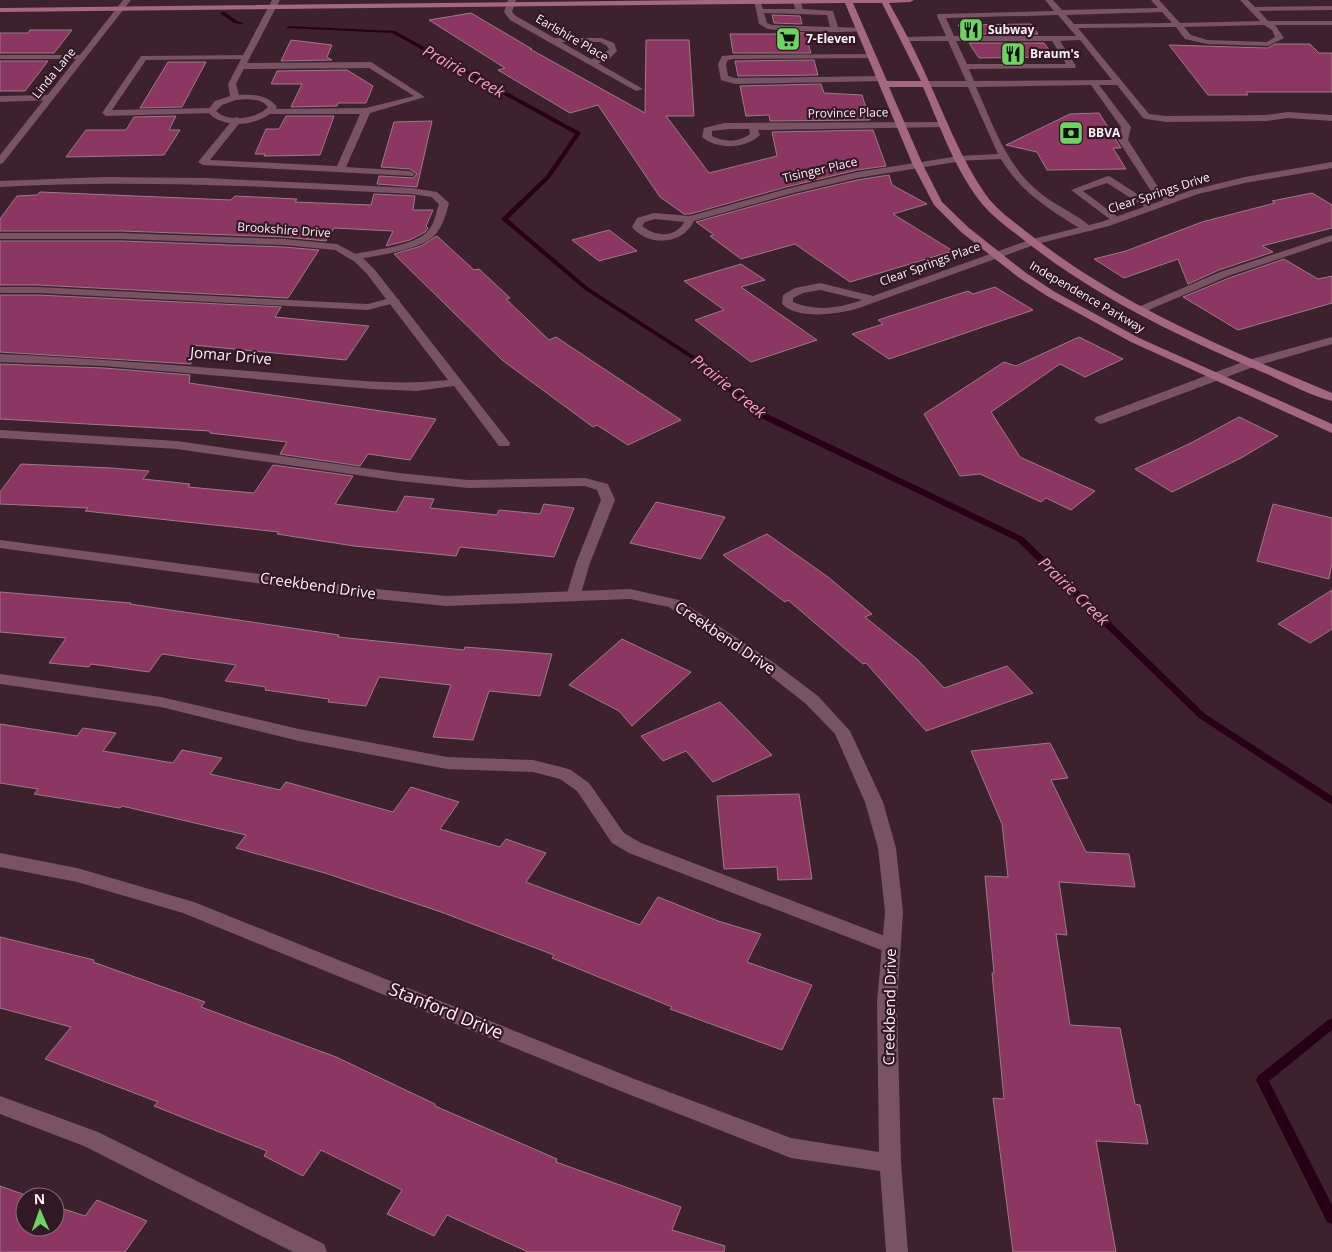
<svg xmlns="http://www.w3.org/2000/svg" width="1332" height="1252" viewBox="0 0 1332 1252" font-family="'Open Sans',sans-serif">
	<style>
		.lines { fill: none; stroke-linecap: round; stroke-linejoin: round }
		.stream { fill: #280015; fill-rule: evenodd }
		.building { fill: #8c3762; stroke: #9b7a87 }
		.lane { fill: #795263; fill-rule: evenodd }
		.street { fill: #795263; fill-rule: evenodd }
		.secondary { fill: #a36782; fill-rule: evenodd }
		.labels { text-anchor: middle; stroke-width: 4.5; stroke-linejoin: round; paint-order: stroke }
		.far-poi-label { font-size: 12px; font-weight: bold; fill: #ffeff5; stroke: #321824; text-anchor: start }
		.far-street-label { font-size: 12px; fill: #ffeff5; stroke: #321824 }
		.street-label { font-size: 15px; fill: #ffeff5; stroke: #321824 }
		.water-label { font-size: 16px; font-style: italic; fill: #fb9cc6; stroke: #321824 }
		.near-street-label { font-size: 18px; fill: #ffeff5; stroke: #321824 }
	</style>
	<rect width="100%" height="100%" fill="#3d222e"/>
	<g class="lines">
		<!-- stream -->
		<path class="stream" d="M221,12H225L237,21L244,23L242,24L234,23L221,14Z
			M289,26L395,31L580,132L581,133L550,178L508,219L589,288L696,357L763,412L1023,537L1205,714L1332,796V805L1199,718L1017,541L757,416L692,359L585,290L502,220V218L546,176L575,134L392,33L287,28V27Z
			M1332,1018V1030L1269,1081L1332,1205V1224L1327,1222L1256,1080L1258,1076L1328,1020Z"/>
	</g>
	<!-- building -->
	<path class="building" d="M471,13L532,49H530L645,113L646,40H689L694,116H666L709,173L777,156L772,132L873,130L886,166L857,170L786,187L690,214H684L660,197L598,105L570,113L498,70L505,68L429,20Z
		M772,15L800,16L802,24L774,23Z
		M1031,24L1038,34H964L958,25Z
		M30,30H72L54,53H0V33H28Z
		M776,32L805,33L811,53H733L730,34H777Z
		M291,40L332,45L327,57L332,60L281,61Z
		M969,43H1044L1054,57L979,58Z
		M1275,44H1310L1319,53H1332V92H1246L1248,95H1208L1169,45L1268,48Z
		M814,60L818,75L738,76L735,61Z
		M0,61H48L25,91H0Z
		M168,62H206L182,107L140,108Z
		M347,70L373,86L366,103H338L337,106L291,107L302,84H271L277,71Z
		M821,84L824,93L862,95L870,120L770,121L769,115L746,116L740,86Z
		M1099,113L1121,148H1113L1126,169L1047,170L1037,152L1006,145L1070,114Z
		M176,116L169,130H180L164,155L66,157L86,130H126L134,117Z
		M286,116H334L320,155L264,156L265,154H255L266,129H279Z
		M432,121L417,187L377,184L379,176L413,178L417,174L410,169L381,167L394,122Z
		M889,175L892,185L927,204L893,214L953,251L850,282L795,244L741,259L710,236L714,235L696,222L793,195L857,180Z
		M40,192L231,200L235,196L297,199L295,202L371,205L374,194L415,196L413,210H433L426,226L428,228L425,232L410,240L386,246L393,231L334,228L326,241L284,237L122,231H0V219L17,196L37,195Z
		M1312,193L1332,205V228L1262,246L1273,252L1219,270L1188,284L1178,259L1124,278L1094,259L1126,251L1202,222L1275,203L1272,201Z
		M609,230L637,251L599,261L572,240Z
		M437,236L474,270L479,269L510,298L506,299L549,340L556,337L681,420L628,445L597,425L593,427L502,360L394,254L421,246Z
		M0,241H122L284,247L319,250L288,298L38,285H0Z
		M1284,259L1318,279L1332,276V303L1238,330L1183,297L1229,278Z
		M741,264L765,280L741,287L817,340L751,362L695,320L724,310L684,281Z
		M995,287L1033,310L889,359L852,334L883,324L878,320L968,291L973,294Z
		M0,295H38L281,307L275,317L369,326L346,360L193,345L191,364L0,352Z
		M1079,337L1123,359L1085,377L1060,364L991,412L1020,457L1095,491L1071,510L1046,498L1041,502L980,474L960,476L924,414L1004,362L1016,366Z
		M0,364L104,368L190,375L189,383L436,419L410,460L368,454L360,466L280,454L287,442L210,433V431L0,419Z
		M1239,417L1278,436L1241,458L1172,492L1135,469L1191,443Z
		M21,464L111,468L149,471L143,479L190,484L188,487L254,493L273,465L353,476L335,504L396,512L405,496L434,499L430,508L497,515L499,510L540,514L544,504L574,508L554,557L460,547L456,556L354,546L277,534L279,532L85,511L88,508L0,504V492Z
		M656,502L725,517L701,559L630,543Z
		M1273,504L1332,518V563L1329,579L1257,561Z
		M767,534L828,577L872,614L865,617L918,660L944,688L1007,666L1033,693L926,731L866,663L863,664L788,600L785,602L723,555Z
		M1332,590V629L1310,643L1278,624Z
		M0,592L131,603L130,604L339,635L338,637L464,650L465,647L552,654L540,696L489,691L473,740L433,737L451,685L379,677L366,706L328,702L329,699L265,690L266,687L225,681L236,665L162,654L149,672L91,664L89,667L49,663L66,638L0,632Z
		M622,639L691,672L632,726L619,711L569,685Z
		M720,702L772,755L713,782L686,751L663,761L641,736Z
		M0,724L77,736L83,728L116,733L103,751L173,763L182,750L222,758L210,774L280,790L286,782L393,812L411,787L459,802L440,829L500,847L506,839L546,853L526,882L640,925L658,897L718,921L761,934L747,962L812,985L782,1050L670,1009L672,1007L552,958L554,955L441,912L325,873L236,848L246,835L122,806L120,808L34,794L38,789L0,783Z
		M1050,743L1068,778L1051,780L1086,852L1129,854L1135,887L1059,882L1067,935L1056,934L1070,1025L1120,1028L1135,1104L1140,1105L1148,1144L1096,1141L1116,1252H1013L993,1098L1004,1099L992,973H994L985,876L1008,877L1002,824L971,751Z
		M799,794L812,879L778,880L777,867L724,869L717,796Z
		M0,937L94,960L93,962L205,1002L201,1007L336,1057L435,1104V1106L557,1159L556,1162L681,1207L672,1230L725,1246L724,1252H528L447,1215L434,1236L387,1214L402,1190L321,1150L303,1176L264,1156L267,1151L154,1106L158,1102L45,1059L71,1027L0,1008Z
		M0,1186L31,1197H25V1227H55V1206L85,1216L97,1200L147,1221L125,1252H0Z"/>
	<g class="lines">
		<!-- lane -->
		<path class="lane" d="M754,0H760L763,9H795L793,1L800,0L803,9L833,11L838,27L861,28L865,30C859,34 780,31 768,29L759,24ZM764,13L827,15L830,27L772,25L767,23Z
			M1045,0H1053L1062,10L1158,8L1151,0H1159L1180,23L1260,21L1240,0H1248L1255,7L1332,6V10L1259,11L1268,21H1332V25H1275L1284,38L1268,46L1207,44L1185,39L1176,27L1078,28L1149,114L1166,116L1266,115L1288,112L1332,115V121L1288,118L1266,121L1166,122L1146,119L1143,118L1117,85H1099L1131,127L1128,140L1158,187L1174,201L1169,204L1151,191L1118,140L1121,127L1091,85L976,87C993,124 1006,166 1039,192C1054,205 1081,216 1093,229L1092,231H1084C1052,211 1021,193 1001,159L956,161V157L959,156L998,154L968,87H926L922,84L926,81H966L948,41H905L901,39L905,37L946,36L937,16L938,14L1054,11ZM1162,12L1172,23L1074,24L1066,15ZM1058,15L1076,36H954L946,18ZM1264,25L1272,30L1275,37L1267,42L1207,40L1191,35L1184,27ZM1080,40L1112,80L974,81L969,69L1075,68L1076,66L1060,41ZM956,41H1052L1066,64H967Z
			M548,38H601L614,43L617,51L609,59L592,66L588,63L589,61L609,50L607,46L600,42H548Z
			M872,54H875V58L733,59L728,60L726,64L728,76L735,78L882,76L886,79L885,81L735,84L721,80L718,64L722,56L733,55Z
			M246,55L250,57L249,59L146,60L112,110L211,108L215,111L214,113L106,116L102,113L141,56Z
			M371,62L425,97L370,113L346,167L410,171L415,174L413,176L203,165L198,162L234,118L237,117L242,120L210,160L337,166L360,114H271L267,111L268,109L366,108L414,96L369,68L242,69L238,66L242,63Z
			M50,95L53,96V100L0,102V96Z
			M1108,176L1111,177L1157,207L1152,210L1148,209L1107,183L1083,191L1119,218V222L1115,223L1071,190Z
			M103,177L206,178L412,188L437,192L449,203C446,214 443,226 435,235C422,250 374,256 354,260L349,257L350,255C371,250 410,247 426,233C434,226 436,213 439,204L431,197L412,194C274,187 138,179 0,187V181Z
			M1332,235V241L1228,276L1144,312H1136L1134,310L1136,308L1220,272Z
			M0,287H38L368,304L394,297L400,300L398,302L368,310L38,293H0Z
			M0,430L177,441L399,473L468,480L585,478L608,484L615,500L590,563L580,597L578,600H568L566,597L576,563L601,500L597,490L585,486L468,488L399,481L177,449L0,438Z
			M0,674L161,697L299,729L447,757L533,760L565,768L571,770L589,783L624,833L641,843L898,941L900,946L898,951L891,954L884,951L629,853L612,843L577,791L560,779L533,772L447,769L299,741L161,707L0,684Z
			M0,1096L98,1132L324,1244L327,1252H293L84,1146L0,1114Z"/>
		<!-- street -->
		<path class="street" d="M123,0H131L3,163L0,164V155L76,59H0V55H80Z
			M272,0H280L236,84L239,95C254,94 268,95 277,107C263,126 222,131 207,111L215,101L230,96L228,84ZM236,100C247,99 261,98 268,107C257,119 228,123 216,111L222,105Z
			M508,0H516L512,12L516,16L643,89L636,91L510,20L504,12Z
			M943,122L948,125L946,127L758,130L760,135C746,149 717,150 702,137L704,128L724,123ZM730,129H749L750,134C738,143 725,142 712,136V131Z
			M959,156L962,157V161L857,178L793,193L694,221C683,245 648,247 632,227L637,218L654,213L690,216L786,189L857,172ZM655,219L684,222C676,238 655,237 642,226L645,222Z
			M1332,162V168L1245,183L1198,194L1109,226L1037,244L856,309C836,314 798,320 782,304L783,295L795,288L820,283L873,296L1029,240L1101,222L1192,190L1245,177ZM820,290L862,300C839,308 816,312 793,302V298L803,293Z
			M0,233H122L284,239L337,244L363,258L375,270L510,443L509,446H499L454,386L417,391L371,389L104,366L0,362V354C88,358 175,365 262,372C324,377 387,387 448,380L367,274L355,262L335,250L284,245L122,239H0Z
			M1332,337V344L1256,366L1104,423L1100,424L1094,420L1096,417L1248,360Z
			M0,540L366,588L446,596L630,589L679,600L773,662L818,696L850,731L883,802L896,848L903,912L897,1002L901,1163L908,1252H886L880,1171L791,1158L618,1090L183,913L77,882L0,867V853L77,868L194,902L632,1078L791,1138L879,1152L877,1002L885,912L878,848L865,802L835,734L806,704L763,670L669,607L630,599L446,606L366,598L0,548Z"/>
		<!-- secondary -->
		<path class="secondary" d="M702,0H914L910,2L889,3C904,29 918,56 930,84C947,121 962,161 986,195C999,213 1020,226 1037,240C1126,308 1229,350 1332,393V401C1308,395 1284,381 1262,372C1180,337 1100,299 1029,244C1014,232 996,220 983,205C955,171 940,126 923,87H889L922,163L942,202L969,228L1026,273L1055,292L1139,338L1332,424V433L1131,342L1047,296L1018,277L961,232L934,205L912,163L845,3L0,12V8ZM853,3H882L921,81H887Z"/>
	</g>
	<!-- icons -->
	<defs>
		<symbol id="restaurant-square" viewBox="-11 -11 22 22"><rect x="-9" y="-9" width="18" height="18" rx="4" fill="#6dd361" stroke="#321824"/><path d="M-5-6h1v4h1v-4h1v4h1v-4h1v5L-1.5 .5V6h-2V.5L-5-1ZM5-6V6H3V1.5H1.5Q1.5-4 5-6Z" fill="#111"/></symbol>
		<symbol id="supermarket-square" viewBox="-11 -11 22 22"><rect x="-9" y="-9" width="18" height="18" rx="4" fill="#6dd361" stroke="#321824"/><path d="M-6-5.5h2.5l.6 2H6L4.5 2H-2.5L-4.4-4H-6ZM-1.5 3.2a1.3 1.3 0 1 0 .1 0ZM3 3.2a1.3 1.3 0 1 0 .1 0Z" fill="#111"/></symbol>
		<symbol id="bank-square" viewBox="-11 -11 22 22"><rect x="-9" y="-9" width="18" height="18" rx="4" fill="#6dd361" stroke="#321824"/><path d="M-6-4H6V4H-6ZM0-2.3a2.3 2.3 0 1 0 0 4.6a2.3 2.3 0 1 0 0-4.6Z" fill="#111"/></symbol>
	</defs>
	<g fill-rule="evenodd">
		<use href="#restaurant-square" x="957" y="16" width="28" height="28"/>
		<use href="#supermarket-square" x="774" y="25" width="28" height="28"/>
		<use href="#restaurant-square" x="999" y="40" width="28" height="28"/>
		<use href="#bank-square" x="1057" y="119" width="28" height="28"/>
	</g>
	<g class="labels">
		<!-- far-poi labels -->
		<g class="far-poi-label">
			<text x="988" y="34">Subway</text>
			<text x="806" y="43">7-Eleven</text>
			<text x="1030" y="58">Braum's</text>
			<text x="1088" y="137">BBVA</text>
		</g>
		<!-- far-street labels -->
		<g class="far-street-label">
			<text transform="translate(572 38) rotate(30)" y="4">Earlshire Place</text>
			<text transform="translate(54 73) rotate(-51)" y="4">Linda Lane</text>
			<text transform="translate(848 113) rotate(-1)" y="4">Province Place</text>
			<text transform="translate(820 170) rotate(-13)" y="4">Tisinger Place</text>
			<text transform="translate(1159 193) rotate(-18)" y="4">Clear Springs Drive</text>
			<text transform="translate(284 230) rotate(4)" y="4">Brookshire Drive</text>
			<text transform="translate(930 264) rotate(-20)" y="4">Clear Springs Place</text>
			<text transform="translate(1087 297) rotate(30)" y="4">Independence Parkway</text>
		</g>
		<!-- street labels -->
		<g class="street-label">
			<text transform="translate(231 356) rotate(5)" y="5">Jomar Drive</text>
			<text transform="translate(318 586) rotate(8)" y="5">Creekbend Drive</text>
			<text transform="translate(725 638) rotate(34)" y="5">Creekbend Drive</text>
			<text transform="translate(890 1007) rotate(-89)" y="5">Creekbend Drive</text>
		</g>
		<!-- water labels -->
		<g class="water-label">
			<text transform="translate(464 71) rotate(29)" y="6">Prairie Creek</text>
			<text transform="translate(729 386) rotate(39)" y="6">Prairie Creek</text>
			<text transform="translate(1074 591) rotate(44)" y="6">Prairie Creek</text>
		</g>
		<!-- near-street labels -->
		<g class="near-street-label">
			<text transform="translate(446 1011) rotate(22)" y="6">Stanford Drive</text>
		</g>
	</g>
	<!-- north arrow -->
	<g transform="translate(40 1212) rotate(358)"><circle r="24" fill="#321824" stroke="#846e78"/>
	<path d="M0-4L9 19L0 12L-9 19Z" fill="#6dd361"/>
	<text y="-8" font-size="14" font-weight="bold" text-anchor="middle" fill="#ffeff5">N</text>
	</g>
</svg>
